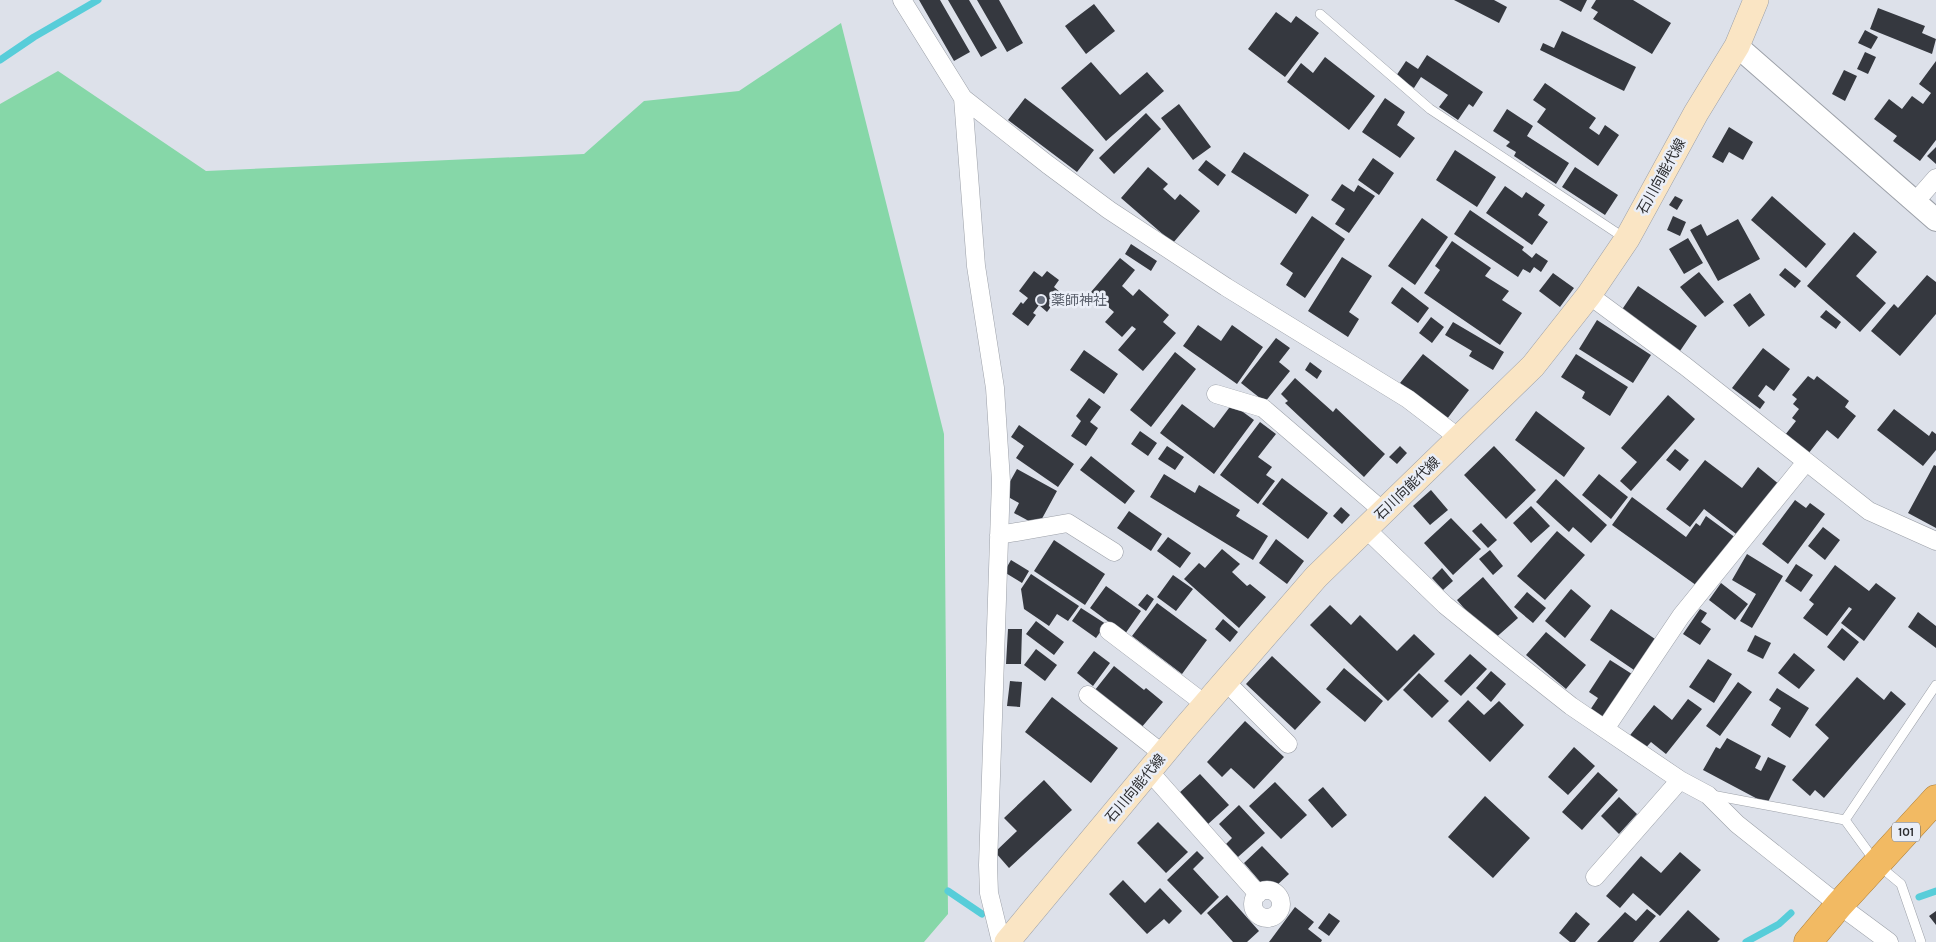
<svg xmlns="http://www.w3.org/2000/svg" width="1936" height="942" viewBox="0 0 1936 942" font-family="Karla,'Noto Sans JP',sans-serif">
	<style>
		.green { fill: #86d7a8 }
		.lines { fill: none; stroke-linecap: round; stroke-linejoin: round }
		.stream { stroke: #57cdd9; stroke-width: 7 }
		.building { fill: #35383f }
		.service-casing { stroke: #9ca0a8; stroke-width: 10 }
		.minor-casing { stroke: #9ca0a8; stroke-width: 19 }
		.tertiary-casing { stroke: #9ca0a8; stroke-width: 24 }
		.secondary-casing { stroke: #9ca0a8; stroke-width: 26 }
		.trunk-casing { stroke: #ab7e38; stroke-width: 29 }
		.service { stroke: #fff; stroke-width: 9 }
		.minor { stroke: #fff; stroke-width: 18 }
		.tertiary { stroke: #fff; stroke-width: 22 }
		.secondary { stroke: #fae5c4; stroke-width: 25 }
		.trunk { stroke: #f2ba63; stroke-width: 28 }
		.worship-dot { fill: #6b7280; stroke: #eaeef7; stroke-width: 2 }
		.labels { text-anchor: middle; stroke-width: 5; stroke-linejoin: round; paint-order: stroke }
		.shield { fill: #eaeef7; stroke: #65676c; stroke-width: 1 }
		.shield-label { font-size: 12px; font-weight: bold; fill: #2c2d30 }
		.street-label { font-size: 14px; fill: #2c2d30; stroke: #eaeef7 }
		.worship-label { font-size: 14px; fill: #5b616d; stroke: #eaeef7; text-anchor: start }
	</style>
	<rect width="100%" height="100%" fill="#dde1ea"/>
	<!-- green -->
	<path class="green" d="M841,23L944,434L948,914L924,942H0V104L58,71L206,171L584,154L644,101L739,91Z"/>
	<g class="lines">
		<!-- stream -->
		<path class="stream" d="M0,60L34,37L98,0
			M948,891L982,914
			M1919,897L1936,891
			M1746,942L1779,924L1791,913"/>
	</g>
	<!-- building -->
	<path class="building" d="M919,0H940L970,52L954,61Z
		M948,0H969L997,48L981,57Z
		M977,0H999L1023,43L1007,52Z
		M1454,0H1494L1507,7L1499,23Z
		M1559,0H1587L1581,12Z
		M1596,0H1633L1671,23L1652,54L1593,19L1598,12L1591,8Z
		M1094,4L1115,31L1086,54L1065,26Z
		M1878,8L1925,26L1922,33L1936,39L1932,54L1870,29Z
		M1276,12L1291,23L1296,16L1319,33L1285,77L1248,49Z
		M1865,30L1878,37L1871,49L1858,43Z
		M1562,31L1636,67L1624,91L1540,50L1543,43L1554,48Z
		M1865,52L1876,57L1868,74L1857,69Z
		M1427,55L1483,92L1473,107L1469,104L1458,120L1439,107L1448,95L1421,77L1414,88L1396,76L1406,61L1418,69Z
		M1325,57L1375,96L1349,130L1287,82L1301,63L1313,73Z
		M1936,61V140L1920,161L1893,141L1897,136L1874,119L1889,99L1902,109L1912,96L1923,104L1931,93L1919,84Z
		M1091,62L1120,95L1147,72L1164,91L1106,141L1061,88Z
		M1844,70L1857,76L1845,101L1832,94Z
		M1545,83L1596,118L1589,128L1599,135L1605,125L1619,135L1598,166L1537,122L1546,109L1533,100Z
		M1025,98L1094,150L1077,172L1008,120Z
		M1385,98L1405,112L1397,125L1415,138L1400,158L1362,132Z
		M1179,104L1211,147L1193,160L1161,118Z
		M1507,109L1533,126L1527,136L1569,163L1556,184L1514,156L1516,152L1506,146L1510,142L1493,131Z
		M1146,113L1161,129L1114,174L1099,158Z
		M1729,127L1753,142L1743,160L1729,152L1723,163L1712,157Z
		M1936,147V164L1927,156Z
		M1455,150L1496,177L1477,207L1436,180Z
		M1244,152L1309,195L1296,214L1231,172Z
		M1373,158L1394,173L1379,195L1358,180Z
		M1206,160L1226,175L1218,186L1198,170Z
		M1148,167L1168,184L1163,189L1175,200L1180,194L1200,211L1173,243L1121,198Z
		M1575,167L1618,195L1605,215L1562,187Z
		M1342,184L1354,192L1358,185L1375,196L1349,233L1335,224L1345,209L1331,200Z
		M1505,186L1522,198L1526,192L1545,205L1538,215L1548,222L1532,245L1486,213Z
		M1675,196L1683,200L1677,210L1669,205Z
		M1772,196L1826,244L1806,268L1751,220Z
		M1470,210L1524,247L1522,250L1532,258L1536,253L1548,261L1541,272L1534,267L1530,273L1523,269L1518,277L1454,234Z
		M1312,216L1345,239L1305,298L1286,285L1293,273L1280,264Z
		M1673,216L1686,222L1680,236L1667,230Z
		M1422,218L1448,237L1415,285L1388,266Z
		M1738,219L1760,259L1718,281L1690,230L1701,224L1707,236Z
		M1854,232L1877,252L1856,276L1886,303L1860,332L1807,286Z
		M1688,238L1703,263L1684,274L1669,249Z
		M1452,241L1491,268L1485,276L1509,291L1502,300L1522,313L1500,345L1424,293L1440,270L1435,266Z
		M1131,244L1157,261L1151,271L1125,254Z
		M1342,257L1372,276L1349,312L1359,319L1348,337L1308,311Z
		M1120,258L1135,270L1122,286L1133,296L1139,289L1169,315L1163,322L1176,333L1143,371L1118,350L1136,329L1132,326L1122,337L1105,322L1114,312L1091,292Z
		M1785,268L1801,281L1795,288L1779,275Z
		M1034,271L1042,277L1047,271L1059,280L1054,287L1061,293L1047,312L1039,305L1033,313L1036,315L1028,326L1012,314L1021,302L1023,304L1028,298L1019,291Z
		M1699,272L1724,302L1705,317L1680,287Z
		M1553,273L1574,288L1560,307L1539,291Z
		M1927,275L1936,282V314L1900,356L1871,331L1894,304L1898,308Z
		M1638,286L1697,326L1680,351L1621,311Z
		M1402,287L1429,308L1418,323L1391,303Z
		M1750,293L1765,315L1749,327L1733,305Z
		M1826,310L1841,322L1836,329L1820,317Z
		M1431,317L1444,327L1432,343L1419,333Z
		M1597,320L1651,355L1633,383L1579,349Z
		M1453,322L1504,352L1493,370L1469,356L1472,351L1445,335Z
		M1198,325L1221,341L1232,325L1263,347L1237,384L1183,346Z
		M1276,338L1290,348L1279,362L1290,371L1265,402L1241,383Z
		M1763,348L1790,369L1774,391L1766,385L1758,396L1765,402L1760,409L1732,388Z
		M1084,350L1118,374L1104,394L1070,370Z
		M1175,352L1196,369L1151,427L1130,410Z
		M1423,354L1469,390L1447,419L1400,383Z
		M1576,354L1628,387L1610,416L1582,398L1585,392L1561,377Z
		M1310,362L1322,371L1317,379L1305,370Z
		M1808,376L1814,380L1817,376L1849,401L1845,407L1856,416L1838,439L1827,430L1808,454L1785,435L1796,421L1792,418L1799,409L1793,404L1797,399L1792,395Z
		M1295,378L1333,412L1336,408L1385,454L1364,477L1285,403L1288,401L1281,394Z
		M1668,395L1695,419L1631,491L1620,481L1637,462L1621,448Z
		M1089,398L1101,407L1090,422L1098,428L1086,446L1071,436L1081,421L1076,416Z
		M1182,404L1214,428L1232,404L1254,420L1214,474L1160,433Z
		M1894,409L1929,436L1932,431L1936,434V450L1923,466L1877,430Z
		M1536,411L1585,448L1564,477L1515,440Z
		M1260,422L1276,434L1258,457L1272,467L1266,475L1275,481L1258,504L1220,475Z
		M1019,425L1074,464L1058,487L1016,458L1024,446L1011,437Z
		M1140,431L1157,443L1148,456L1131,444Z
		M1167,446L1184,457L1175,470L1158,459Z
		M1400,446L1407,453L1397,464L1389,457Z
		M1494,446L1536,490L1506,519L1464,475Z
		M1675,449L1689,460L1680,471L1666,460Z
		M1091,456L1135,491L1125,504L1080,470Z
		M1705,460L1742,488L1758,467L1780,485L1740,537L1704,509L1690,527L1666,509Z
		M1934,465L1936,466V528L1908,513Z
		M1017,469L1057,491L1038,526L1014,513L1019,503L1003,494Z
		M1164,474L1195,493L1199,485L1240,510L1236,516L1268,536L1253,560L1150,497Z
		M1599,474L1628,497L1611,519L1582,495Z
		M1282,478L1328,513L1308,539L1262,504Z
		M1556,479L1607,525L1591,543L1573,527L1569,532L1536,502Z
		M1431,490L1448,510L1430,525L1413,506Z
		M1632,497L1686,537L1696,523L1700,526L1706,516L1736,538L1700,588L1612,525Z
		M1795,500L1806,508L1810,503L1825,514L1788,564L1762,544Z
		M1531,506L1550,526L1531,543L1513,523Z
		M1341,507L1350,515L1342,524L1333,516Z
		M1129,511L1162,534L1151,551L1117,528Z
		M1451,518L1481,549L1453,575L1424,543Z
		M1481,523L1497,540L1488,548L1472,531Z
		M1823,527L1840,540L1825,560L1808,546Z
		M1557,531L1585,555L1545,600L1517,576Z
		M1168,537L1191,553L1180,568L1157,551Z
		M1276,539L1304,561L1287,584L1259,563Z
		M1054,540L1105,574L1085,605L1034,571Z
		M1222,549L1240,564L1232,572L1247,586L1250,584L1266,597L1239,628L1184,579L1199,563L1205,568Z
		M1490,550L1503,566L1493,575L1479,559Z
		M1747,554L1783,576L1752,628L1740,621L1756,594L1732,580Z
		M1011,560L1029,571L1022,583L1004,572Z
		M1796,564L1813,575L1801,592L1785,581Z
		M1835,565L1869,591L1876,583L1896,598L1864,641L1841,623L1852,609L1849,607L1827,636L1803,618L1814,604L1809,600Z
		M1442,568L1453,581L1443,590L1432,578Z
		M1031,574L1079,606L1068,621L1057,614L1049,626L1024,609L1021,589Z
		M1173,575L1193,589L1176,611L1157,597Z
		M1483,577L1518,618L1492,641L1457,600Z
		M1721,583L1748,604L1735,620L1709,600Z
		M1106,586L1141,611L1125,634L1090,608Z
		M1571,589L1591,606L1565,638L1545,621Z
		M1527,592L1546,608L1533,623L1514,607Z
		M1147,594L1154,599L1146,611L1138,605Z
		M1157,603L1207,640L1182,674L1132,636Z
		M1330,605L1351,625L1360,615L1397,651L1414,634L1435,654L1388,701L1310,625Z
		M1081,608L1106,624L1096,638L1072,621Z
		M1611,609L1655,639L1634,670L1590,640Z
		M1700,609L1707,613L1701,622L1711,629L1700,645L1683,634Z
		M1918,612L1936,626V648L1908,627Z
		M1223,619L1238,632L1230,642L1215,629Z
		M1036,621L1064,642L1054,655L1026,634Z
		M1842,628L1859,642L1844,661L1827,647Z
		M1008,629H1022L1021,664H1006Z
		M1546,632L1586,665L1566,689L1526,655Z
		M1755,635L1771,643L1763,659L1747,651Z
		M1036,649L1057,665L1045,681L1024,665Z
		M1094,651L1110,663L1093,686L1077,673Z
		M1794,653L1815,670L1799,689L1778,673Z
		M1470,654L1487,669L1461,696L1444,681Z
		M1272,656L1321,702L1295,730L1246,684Z
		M1708,659L1732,674L1714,703L1689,687Z
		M1610,660L1632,674L1598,724L1586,716L1598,698L1589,692Z
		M1114,666L1144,690L1146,688L1163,702L1141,728L1095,690Z
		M1344,668L1383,701L1365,722L1326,689Z
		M1491,671L1506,684L1491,702L1476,688Z
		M1419,673L1449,701L1432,718L1403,690Z
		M1857,677L1884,700L1891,691L1906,704L1824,798L1815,790L1810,796L1792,780L1829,738L1815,725Z
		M1010,681L1022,682L1020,707L1007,706Z
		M1738,682L1752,692L1720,736L1706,726Z
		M1777,688L1809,708L1790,738L1771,725L1781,708L1769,700Z
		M1052,697L1118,748L1091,783L1025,732Z
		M1688,699L1702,709L1666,754L1651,742L1643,751L1627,739L1654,705L1672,720Z
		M1468,700L1484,715L1499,701L1524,725L1490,762L1448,721Z
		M1245,721L1284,757L1254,789L1231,768L1222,777L1207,762Z
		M1727,738L1761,756L1755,768L1761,771L1768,757L1786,766L1767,804L1703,770L1716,747L1720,749Z
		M1574,747L1595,766L1568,795L1548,777Z
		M1598,772L1618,790L1582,830L1562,812Z
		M1200,774L1229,805L1207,825L1179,793Z
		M1044,780L1072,810L1009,868L995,852L1017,831L1004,818Z
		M1275,782L1307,815L1281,839L1249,806Z
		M1323,787L1347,815L1332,828L1308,800Z
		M1485,796L1530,838L1493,878L1448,837Z
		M1619,797L1637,814L1619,834L1601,816Z
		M1239,805L1265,833L1238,857L1226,844L1232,838L1219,824Z
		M1158,822L1188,852L1166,873L1137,843Z
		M1262,846L1289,874L1276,886L1262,884L1244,863Z
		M1197,851L1204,858L1193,869L1219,897L1201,915L1167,880Z
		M1680,852L1701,870L1660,916L1633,893L1620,908L1606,896L1641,856L1661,873Z
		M1123,880L1145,903L1160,888L1182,911L1169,924L1164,919L1147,934L1109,894Z
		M1227,895L1259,931L1247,942H1233L1207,913Z
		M1295,907L1314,922L1308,929L1322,940L1321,942H1269Z
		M1647,909L1656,916L1633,942H1597L1625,912L1636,921Z
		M1688,910L1720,939L1717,942H1659Z
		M1936,911V925L1929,916Z
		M1576,912L1590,924L1575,942H1570L1559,933Z
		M1329,913L1340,921L1329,936L1318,928Z"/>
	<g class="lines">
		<defs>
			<path id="service" d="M1320,14L1430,109L1626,239
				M1712,795L1845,820L1877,864L1901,884L1921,942
				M1845,820L1936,685"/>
			<path id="minor" d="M902,0L963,98L1047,164L1109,210L1226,287L1408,399L1459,438
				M963,98L976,266L995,388L1001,481L988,865L989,893L1001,942
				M1915,202L1936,178
				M1589,295L1685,366L1869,511L1936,541
				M1216,394L1263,408L1383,511
				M1365,528L1445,605L1514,661L1571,706L1680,780L1708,795L1737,824L1839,905L1889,942
				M999,535L1068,523L1114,552
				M1109,631L1205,704
				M1225,681L1288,744
				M1088,695L1163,754
				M1605,729L1681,616L1806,462
				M1149,771L1258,894
				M1595,877L1680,780
				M1253 904a14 14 0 1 1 28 0a14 14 0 1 1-28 0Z"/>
			<path id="tertiary" d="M1737,46L1936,220"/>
			<path id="secondary" d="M1007,942L1184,729L1316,577L1533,366L1589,295L1627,239L1696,113L1737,46L1756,0"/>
			<path id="trunk" d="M1808,942L1839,905L1936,799"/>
		</defs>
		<!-- service casing -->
		<use href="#service" class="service-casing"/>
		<!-- minor casing -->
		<use href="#minor" class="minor-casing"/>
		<!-- tertiary casing -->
		<use href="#tertiary" class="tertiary-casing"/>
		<!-- secondary casing -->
		<use href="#secondary" class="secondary-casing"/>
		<!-- trunk casing -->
		<use href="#trunk" class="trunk-casing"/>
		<!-- service -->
		<use href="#service" class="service"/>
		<!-- minor -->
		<use href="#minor" class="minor"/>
		<!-- tertiary -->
		<use href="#tertiary" class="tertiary"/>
		<!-- secondary -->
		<use href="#secondary" class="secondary"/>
		<!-- trunk -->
		<use href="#trunk" class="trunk"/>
	</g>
	<!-- markers -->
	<circle class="worship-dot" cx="1041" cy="300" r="5"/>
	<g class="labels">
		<!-- shield labels -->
		<rect class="shield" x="1892" y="822.5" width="28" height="19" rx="4"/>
		<g class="shield-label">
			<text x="1906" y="836">101</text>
		</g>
		<!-- street labels -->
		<g class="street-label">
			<text transform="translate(1661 176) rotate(-61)" y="5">石川向能代線</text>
			<text transform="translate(1407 488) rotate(-44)" y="5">石川向能代線</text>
			<text transform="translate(1135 788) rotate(-50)" y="5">石川向能代線</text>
		</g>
		<!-- worship labels -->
		<g class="worship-label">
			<text x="1051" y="305">薬師神社</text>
		</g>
	</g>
</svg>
